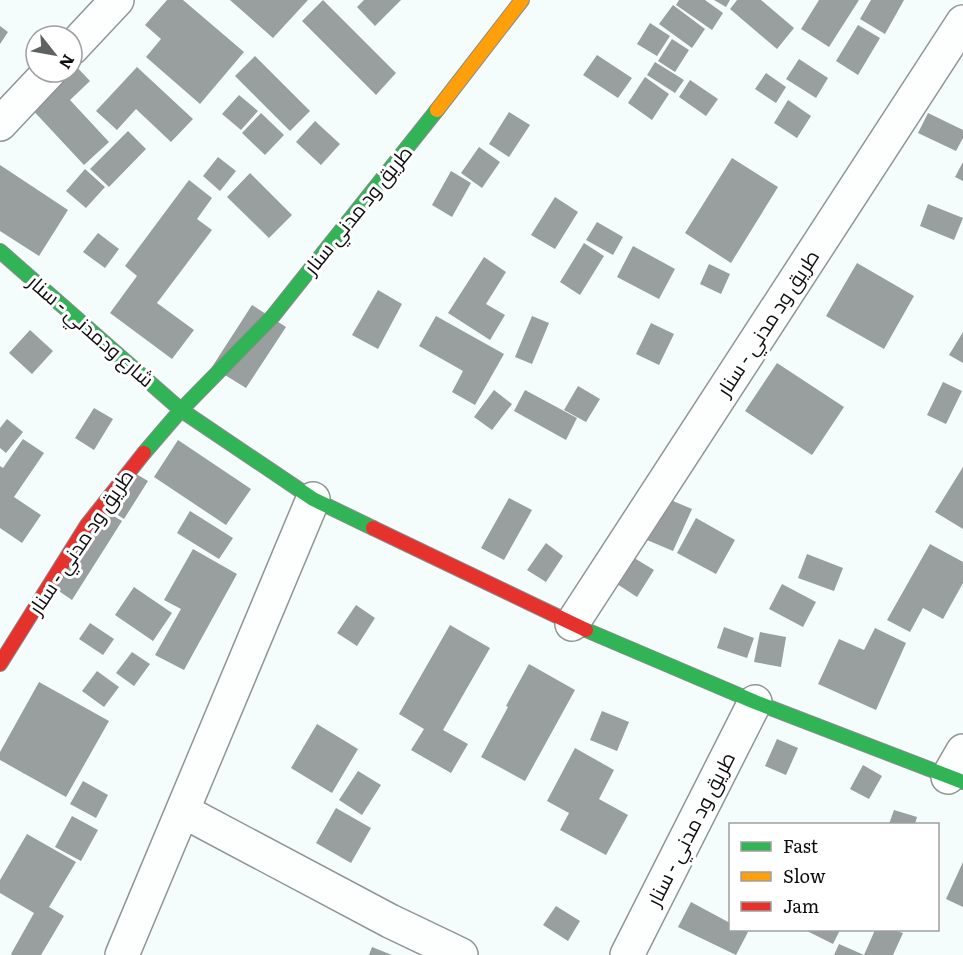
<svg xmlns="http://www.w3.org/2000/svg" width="963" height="955" viewBox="0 0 963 955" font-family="Literata,Cairo,serif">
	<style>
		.building { fill: #999f9e }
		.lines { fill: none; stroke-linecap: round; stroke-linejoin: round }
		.street-casing { stroke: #929595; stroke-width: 36 }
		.fast-casing { stroke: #888c8c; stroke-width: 16 }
		.slow-casing { stroke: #888c8c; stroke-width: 16 }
		.jam-casing { stroke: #888c8c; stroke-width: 16 }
		.street { stroke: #fdffff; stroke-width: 33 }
		.fast { stroke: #30b455; stroke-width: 14 }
		.slow { stroke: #ff9f0a; stroke-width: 14 }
		.jam { stroke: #e5322d; stroke-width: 14 }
		.labels { text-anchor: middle; stroke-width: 6; stroke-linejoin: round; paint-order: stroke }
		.street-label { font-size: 20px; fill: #0e0e0e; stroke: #fff }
	</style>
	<rect width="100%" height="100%" fill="#f4fcfc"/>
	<!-- building -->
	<path class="building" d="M167,0H183L244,52L200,104L146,57L161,39L145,25Z
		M230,0H308L273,38Z
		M323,0L396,73L376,95L302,21Z
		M364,0H401L375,26L357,7Z
		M679,0H705L723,13L712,30L676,5Z
		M714,0H730L726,7Z
		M737,0H761L794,28L777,49L730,9Z
		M819,0H859L829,47L801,29Z
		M871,0H904L885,34L860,19Z
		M673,5L705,29L692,48L659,24Z
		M650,23L670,36L657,56L637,44Z
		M858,25L880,38L858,75L836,61Z
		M0,26L8,32L0,44Z
		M672,39L689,50L675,72L658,61Z
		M597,55L632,78L618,98L583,75Z
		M255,56L310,111L290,131L235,76Z
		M799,59L828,78L816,98L786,79Z
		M655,62L684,80L675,93L647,75Z
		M73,63L90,81L70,100L109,142L84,165L28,105L63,72H72Z
		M137,67L193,119L171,142L136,109L117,130L96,111Z
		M766,73L786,87L776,103L755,89Z
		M645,77L669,94L652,120L628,103Z
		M690,80L718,99L706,116L679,97Z
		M239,95L258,111L241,130L222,114Z
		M788,100L811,116L797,138L774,123Z
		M509,112L530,125L509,157L489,144Z
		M261,113L284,135L265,155L242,133Z
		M928,113L963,130V138L956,151L918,133Z
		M315,121L340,144L321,165L296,142Z
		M128,131L146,149L109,187L90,169Z
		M479,147L500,162L482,188L461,173Z
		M218,157L236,171L220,191L203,176Z
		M732,158L778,187L731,263L685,233Z
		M963,162V181L955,177Z
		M0,165L68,210L39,256L0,231Z
		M85,169L105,187L86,208L66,191Z
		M451,171L471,183L452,217L432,205Z
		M250,173L292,215L269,238L227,197Z
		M189,180L212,198L197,219L212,230L157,303L194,330L172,359L110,313L137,276L125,266Z
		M555,197L578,212L555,249L531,235Z
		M928,204L963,218L954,240L920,226Z
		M597,222L623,237L613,255L586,240Z
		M98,233L119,249L105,268L83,252Z
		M584,243L604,256L580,295L560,282Z
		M633,246L675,269L659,299L617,277Z
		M484,257L506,272L486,304L505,315L490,340L448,313Z
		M857,263L914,296L884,349L826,316Z
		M709,264L730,274L721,294L700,284Z
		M378,290L402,304L378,349L352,335Z
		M252,305L286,327L246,388L212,367Z
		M436,316L504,354L475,405L452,392L463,371L419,346Z
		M532,316L549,323L532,364L515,357Z
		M651,323L674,334L659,365L636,354Z
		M30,330L53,351L32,374L9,353Z
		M963,332V363L949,355Z
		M777,363L844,407L812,455L745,411Z
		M943,382L962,391L946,424L927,415Z
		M578,386L600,399L586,422L564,410Z
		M494,390L512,404L492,430L474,417Z
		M525,390L577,418L566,440L514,411Z
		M94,408L113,419L94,450L75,438Z
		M7,419L23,432L6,453L0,448V428Z
		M23,439L44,453L14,497L41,515L22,543L0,528V466L3,468Z
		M178,440L251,489L226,525L154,477Z
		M963,467V529L935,512Z
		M126,468L148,481L124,519L102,505Z
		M509,498L532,510L504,560L481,548Z
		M666,498L692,509L673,551L647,540Z
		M99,507L122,521L72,600L50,585Z
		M190,511L233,538L219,559L177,533Z
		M696,518L735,540L716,574L677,553Z
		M546,543L563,556L546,582L527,570Z
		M930,544L963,562V583L943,619L923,608L910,632L887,620Z
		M193,549L237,574L184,670L155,655L181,609L164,600Z
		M807,554L843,568L834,591L798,578Z
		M631,556L654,570L637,597L614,582Z
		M782,584L816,602L803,627L769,609Z
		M134,587L172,613L153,641L115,615Z
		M356,605L375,618L357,646L337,633Z
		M90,623L114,639L103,655L79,639Z
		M450,625L490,648L443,730L468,744L451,773L411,750L424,729L399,714Z
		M724,627L754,638L747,658L717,648Z
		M875,628L906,643L876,710L818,684L839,639L864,650Z
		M760,632L786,637L781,667L754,662Z
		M132,652L150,664L134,686L116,673Z
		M529,664L575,690L525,781L481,757L508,707L506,706Z
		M97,671L119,687L104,707L82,691Z
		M39,682L109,721L66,797L0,760V752Z
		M602,711L629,722L617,751L590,740Z
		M317,724L358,749L332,793L291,768Z
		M777,739L798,748L786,775L765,766Z
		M575,748L614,770L599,799L628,815L606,855L560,830L569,813L547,801Z
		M863,765L882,776L869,799L850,789Z
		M358,771L381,785L362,815L339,800Z
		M83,781L108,795L96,818L70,804Z
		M336,808L371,828L351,863L316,843Z
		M894,810L917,817L915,824H889Z
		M72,816L98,830L81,861L55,847Z
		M27,834L76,862L49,907L64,916L41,955H12L11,954L34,913L0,893V880Z
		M963,862V907L946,899Z
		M691,902L730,923V930H743L748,932L736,955L678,927Z
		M556,906L580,921L568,941L543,925Z
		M805,930H840L833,944Z
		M875,930H894L903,933L893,955H834L839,944L864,955Z
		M372,947L392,955H369Z"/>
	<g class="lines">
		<defs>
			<path id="street" d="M72,48L117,0
				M0,124L49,72
				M572,624L963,22
				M948,777L963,751
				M183,811L390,921L461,955
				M122,955L313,499
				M627,955L755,702"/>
			<path id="fast" d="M0,251L181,410L313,499L373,528
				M144,453L181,410L273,316L437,110
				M586,630L755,702L963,782"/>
			<path id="slow" d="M437,110L522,0"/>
			<path id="jam" d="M373,528L586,630
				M0,664L87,525L144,453"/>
		</defs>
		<!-- street casing -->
		<use href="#street" class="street-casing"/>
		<!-- fast casing -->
		<use href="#fast" class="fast-casing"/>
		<!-- slow casing -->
		<use href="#slow" class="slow-casing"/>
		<!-- jam casing -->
		<use href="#jam" class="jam-casing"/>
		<!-- street -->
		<use href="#street" class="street"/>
		<!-- fast -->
		<use href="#fast" class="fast"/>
		<!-- slow -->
		<use href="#slow" class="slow"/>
		<!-- jam -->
		<use href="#jam" class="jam"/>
	</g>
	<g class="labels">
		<!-- street labels -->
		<g class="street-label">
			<text transform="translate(358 210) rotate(-51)" y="7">طريق ود مدني سنار</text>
			<text transform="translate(768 323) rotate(-57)" y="7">طريق ود مدني - سنار</text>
			<text transform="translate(91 331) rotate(41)" y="7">شارع ودمدني - سنار</text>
			<text transform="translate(81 542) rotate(-56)" y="7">طريق ود مدني - سنار</text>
			<text transform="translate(691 829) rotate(-63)" y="7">طريق ود مدني - سنار</text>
		</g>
	</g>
	<!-- legend -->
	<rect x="729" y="823" width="210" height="108" fill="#ffffff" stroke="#9f9f9f" stroke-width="1.5"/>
	<rect x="741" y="842" width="30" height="9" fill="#30b455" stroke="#9f9f9f" stroke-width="1.5"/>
	<text x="783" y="853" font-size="18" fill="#0e0e0e">Fast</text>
	<rect x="741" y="872" width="30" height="9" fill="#ff9f0a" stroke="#9f9f9f" stroke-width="1.5"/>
	<text x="783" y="883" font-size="18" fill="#0e0e0e">Slow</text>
	<rect x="741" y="902" width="30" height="9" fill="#e5322d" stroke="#9f9f9f" stroke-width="1.5"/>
	<text x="783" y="913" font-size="18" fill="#0e0e0e">Jam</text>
	<!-- north arrow -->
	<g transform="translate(54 54) rotate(121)"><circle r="28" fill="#ffffff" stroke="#9f9f9f" stroke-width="1.5"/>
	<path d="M0-4.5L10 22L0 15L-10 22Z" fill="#5e6161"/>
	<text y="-9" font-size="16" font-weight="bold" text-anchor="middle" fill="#0e0e0e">N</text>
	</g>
</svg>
